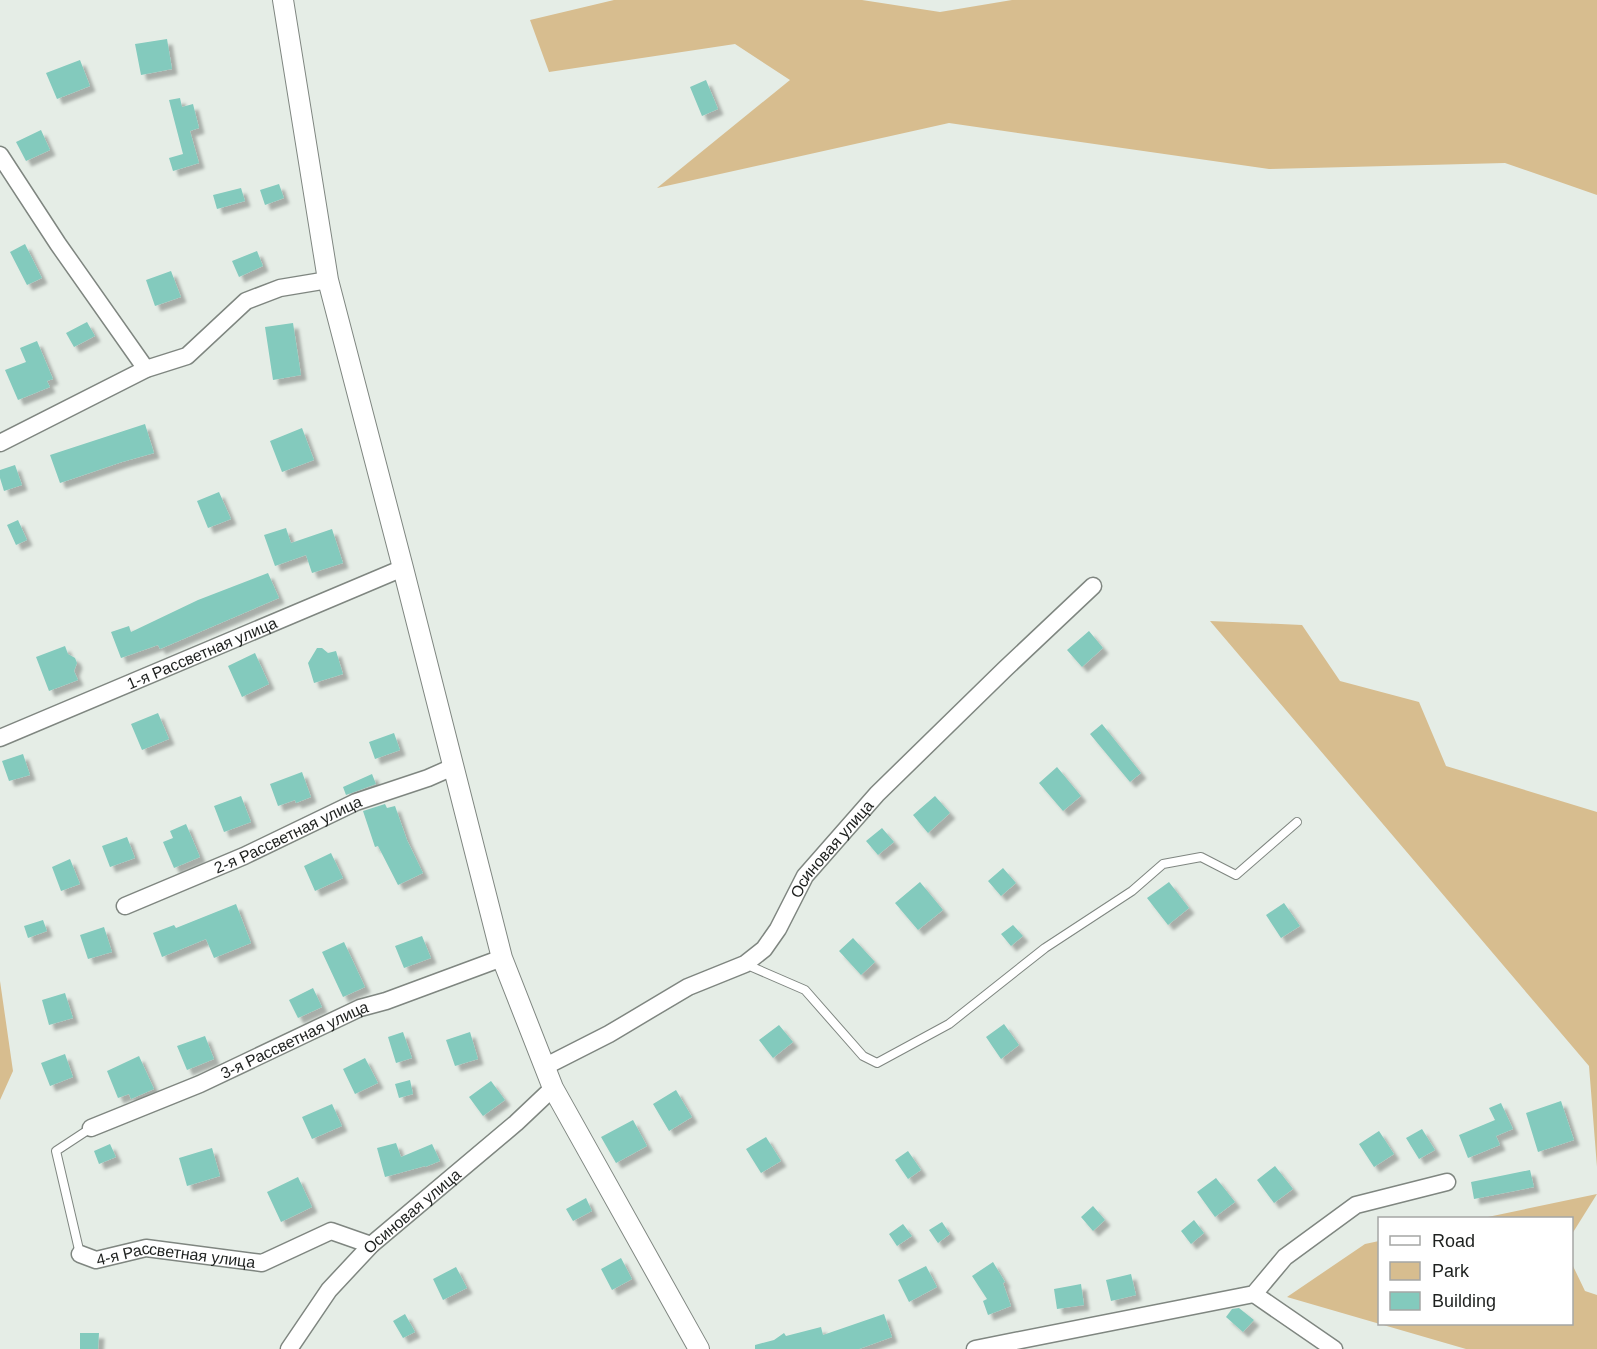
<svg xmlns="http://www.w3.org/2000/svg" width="1597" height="1349" viewBox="0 0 1597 1349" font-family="Helvetica,sans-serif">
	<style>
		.green { fill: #d7bd8f }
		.building { fill: #83cabd; filter: url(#shadow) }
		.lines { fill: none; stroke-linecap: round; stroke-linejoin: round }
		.service-casing { stroke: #7f8680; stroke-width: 10 }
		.minor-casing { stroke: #7f8680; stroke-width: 19 }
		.tertiary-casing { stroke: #7f8680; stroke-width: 22 }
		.service { stroke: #fff; stroke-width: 8 }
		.minor { stroke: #fff; stroke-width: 16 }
		.tertiary { stroke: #fff; stroke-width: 20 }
		.labels { text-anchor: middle; stroke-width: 4.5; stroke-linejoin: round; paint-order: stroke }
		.street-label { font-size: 16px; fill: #1e211f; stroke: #fff }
	</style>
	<defs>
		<filter id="shadow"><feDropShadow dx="5.5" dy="5.5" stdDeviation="1.5" flood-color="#0004"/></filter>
	</defs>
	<rect width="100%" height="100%" fill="#e5ede6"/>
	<!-- green -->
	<path class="green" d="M614,0H862L940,12L1012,0H1597V195L1505,163L1269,169L949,123L657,188L790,80L735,44L549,72L530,20Z
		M1210,621L1302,625L1340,681L1419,702L1446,766L1597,812V1167L1589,1066Z
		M0,981L13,1071L0,1100Z
		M1597,1194L1572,1234V1218H1483Z
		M1379,1241L1380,1324H1572V1264L1585,1291L1597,1295V1349H1466L1287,1297L1365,1244Z"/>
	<!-- building -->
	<path class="building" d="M167,39L172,69L141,75L135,44Z
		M80,60L90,86L57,99L46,73Z
		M706,80L718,109L702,116L690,87Z
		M180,98L182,107L193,104L199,128L190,131L199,163L173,171L169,158L183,154L169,100Z
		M41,130L50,150L26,161L16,142Z
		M279,184L284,198L265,205L260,190Z
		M241,188L245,201L217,209L213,195Z
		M25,244L42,278L27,285L10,252Z
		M257,251L263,266L239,277L232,261Z
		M171,271L181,297L155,306L146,280Z
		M87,322L95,336L74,347L66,333Z
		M293,323L301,375L273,380L265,327Z
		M37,341L53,379L47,381L50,387L18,400L5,370L26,362L20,348Z
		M145,424L154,453L122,462L60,483L50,455Z
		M302,428L314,460L282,472L270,441Z
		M15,465L22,485L4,491L0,478V470Z
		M219,492L231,519L208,528L197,501Z
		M18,520L27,540L16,545L7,525Z
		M286,528L291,543L332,529L343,563L312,573L306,555L275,566L264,535Z
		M268,573L279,598L160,649L158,645L121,658L111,632L129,626L131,632L198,600Z
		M1089,631L1103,648L1082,667L1067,650Z
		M65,646L68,654L75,658L77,663L74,671L78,680L49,691L36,657Z
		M317,648H322L328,653L336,651L343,674L314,683L308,663Z
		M255,653L269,684L242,697L228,666Z
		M158,713L169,739L142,750L131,724Z
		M1102,724L1141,773L1130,782L1090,734Z
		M394,733L400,750L375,759L369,742Z
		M23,754L30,775L9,781L2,761Z
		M1057,767L1081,796L1063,811L1039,783Z
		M302,772L311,797L296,803L295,800L278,806L270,784Z
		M372,774L376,784L346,795L343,787Z
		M241,796L251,822L224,832L214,806Z
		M935,796L950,813L928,833L913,815Z
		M385,804L387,808L395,806L407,840L423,873L398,885L378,846L375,847L363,811Z
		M186,824L200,857L174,868L163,842L173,838L170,831Z
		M882,828L894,842L878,855L866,841Z
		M127,837L135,858L110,867L102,846Z
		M331,853L343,878L315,891L304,866Z
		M70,859L80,884L61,891L52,867Z
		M1003,868L1016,883L1001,896L988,881Z
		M920,882L943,910L918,930L895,903Z
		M1169,882L1189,908L1168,925L1147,898Z
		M1284,903L1300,926L1281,938L1266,915Z
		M236,904L251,943L214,958L206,939L162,957L153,933L174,925L176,928Z
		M43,920L47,931L28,938L24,926Z
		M1013,925L1023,936L1011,946L1001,934Z
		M104,927L112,952L88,959L80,935Z
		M422,936L431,958L404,968L395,946Z
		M853,938L875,962L861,975L839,951Z
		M344,942L365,987L343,997L322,952Z
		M313,988L322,1007L298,1018L289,1000Z
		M65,993L73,1018L49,1025L42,1000Z
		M1004,1024L1019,1045L1001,1059L986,1037Z
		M779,1025L793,1042L773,1058L759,1040Z
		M403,1032L412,1058L396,1063L388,1037Z
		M470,1032L478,1059L455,1066L446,1040Z
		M205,1036L214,1059L187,1070L177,1046Z
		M65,1054L73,1077L50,1086L41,1063Z
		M139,1056L154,1089L131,1099L129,1094L118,1098L107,1071Z
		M365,1058L378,1083L355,1094L343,1069Z
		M410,1080L413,1094L399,1098L395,1084Z
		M491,1081L505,1100L483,1116L469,1097Z
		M676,1090L692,1117L669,1131L653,1104Z
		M1561,1101L1574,1140L1538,1152L1526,1113Z
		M1501,1103L1513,1129L1496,1136L1500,1145L1468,1158L1459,1135L1495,1120L1489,1108Z
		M332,1104L342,1126L312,1139L302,1117Z
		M633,1120L647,1146L616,1163L601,1137Z
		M1422,1129L1435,1150L1419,1159L1406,1138Z
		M1379,1131L1394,1154L1374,1167L1359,1144Z
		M766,1137L781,1161L761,1173L746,1149Z
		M396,1143L401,1157L432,1144L440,1161L425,1167V1166L385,1177L377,1148Z
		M110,1144L116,1157L99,1164L94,1151Z
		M212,1148L220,1176L187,1186L179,1158Z
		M908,1151L921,1170L908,1179L895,1160Z
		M1275,1166L1293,1189L1274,1203L1257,1180Z
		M1530,1170L1534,1187L1474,1199L1471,1182Z
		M298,1177L312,1207L281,1222L267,1192Z
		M1216,1178L1235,1202L1215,1217L1197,1192Z
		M586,1198L592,1211L573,1221L566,1209Z
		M1093,1206L1105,1220L1093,1231L1081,1217Z
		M1194,1220L1204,1233L1191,1244L1181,1231Z
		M942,1222L950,1234L938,1243L929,1230Z
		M903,1224L912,1236L897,1246L889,1234Z
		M621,1258L632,1279L612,1290L601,1269Z
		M993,1262L1005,1282L1003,1283L1011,1306L988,1315L983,1301L987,1299L972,1276Z
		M926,1266L937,1287L909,1302L898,1280Z
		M456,1267L467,1288L443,1300L433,1279Z
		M1131,1274L1136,1295L1111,1301L1106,1280Z
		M1081,1284L1084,1305L1057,1309L1054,1289Z
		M1239,1308L1254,1320L1243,1332L1226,1317L1232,1309Z
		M405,1314L415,1332L403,1338L393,1321Z
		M884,1314L892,1337L859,1349H755V1345L774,1340L784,1333L786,1336L821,1327L823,1335Z
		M80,1333H99L98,1349H80Z"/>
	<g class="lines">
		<defs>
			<path id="service" d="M745,964L805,990L863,1056L877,1063L949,1024L1045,948L1132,891L1163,864L1201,857L1236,875L1297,822
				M80,1254L56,1151L91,1128"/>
			<g id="minor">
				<path d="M0,155L58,244L146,369"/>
				<path d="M0,443L146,369L187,356L246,301L280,288L328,280"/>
				<path id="s1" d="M0,738L403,568"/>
				<path id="s2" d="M125,906L244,856L356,802L428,778L453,767"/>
				<path id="s3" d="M544,1067L609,1034L688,987L745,964L764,949L778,929L805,876L877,794L1005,669L1093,586"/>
				<path id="s4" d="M91,1128L200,1084L360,1008L386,1001L502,958"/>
				<path id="s5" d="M80,1254L96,1260L146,1248L262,1263L331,1231L371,1245"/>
				<path d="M1254,1294L1334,1349"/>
				<path id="s6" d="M289,1349L329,1290L371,1245L516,1123L553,1088"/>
				<path d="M975,1349L1254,1294L1285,1257L1356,1205L1447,1182"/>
			</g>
			<path id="tertiary" d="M283,0L328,280L403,568L502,958L553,1088L699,1349"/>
		</defs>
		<!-- service casing -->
		<use href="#service" class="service-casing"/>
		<!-- minor casing -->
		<use href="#minor" class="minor-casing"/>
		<!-- tertiary casing -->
		<use href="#tertiary" class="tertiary-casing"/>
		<!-- service -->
		<use href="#service" class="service"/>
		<!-- minor -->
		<use href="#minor" class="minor"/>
		<!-- tertiary -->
		<use href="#tertiary" class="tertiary"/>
	</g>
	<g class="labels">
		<!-- street labels -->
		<g class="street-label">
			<text dy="6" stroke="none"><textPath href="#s1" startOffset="219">1-я Рассветная улица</textPath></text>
			<text dy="6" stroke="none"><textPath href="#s2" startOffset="178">2-я Рассветная улица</textPath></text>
			<text dy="6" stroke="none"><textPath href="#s3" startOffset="372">Осиновая улица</textPath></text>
			<text dy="6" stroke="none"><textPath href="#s4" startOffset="222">3-я Рассветная улица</textPath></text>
			<text dy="6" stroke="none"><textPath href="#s6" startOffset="186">Осиновая улица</textPath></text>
			<text dy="6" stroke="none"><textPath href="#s5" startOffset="98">4-я Рассветная улица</textPath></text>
		</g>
	</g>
	<!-- legend -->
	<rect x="1378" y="1217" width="195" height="108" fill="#ffffff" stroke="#a5a6a5" stroke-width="1.5"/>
	<rect x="1390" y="1236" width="30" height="9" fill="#ffffff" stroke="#a5a6a5" stroke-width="1.5"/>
	<text x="1432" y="1247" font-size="18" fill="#1e211f">Road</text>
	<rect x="1390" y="1262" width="30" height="18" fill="#d7bd8f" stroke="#a5a6a5" stroke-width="1.5"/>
	<text x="1432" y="1277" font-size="18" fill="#1e211f">Park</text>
	<rect x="1390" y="1292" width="30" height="18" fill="#83cabd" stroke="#a5a6a5" stroke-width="1.5"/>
	<text x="1432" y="1307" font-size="18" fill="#1e211f">Building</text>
</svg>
